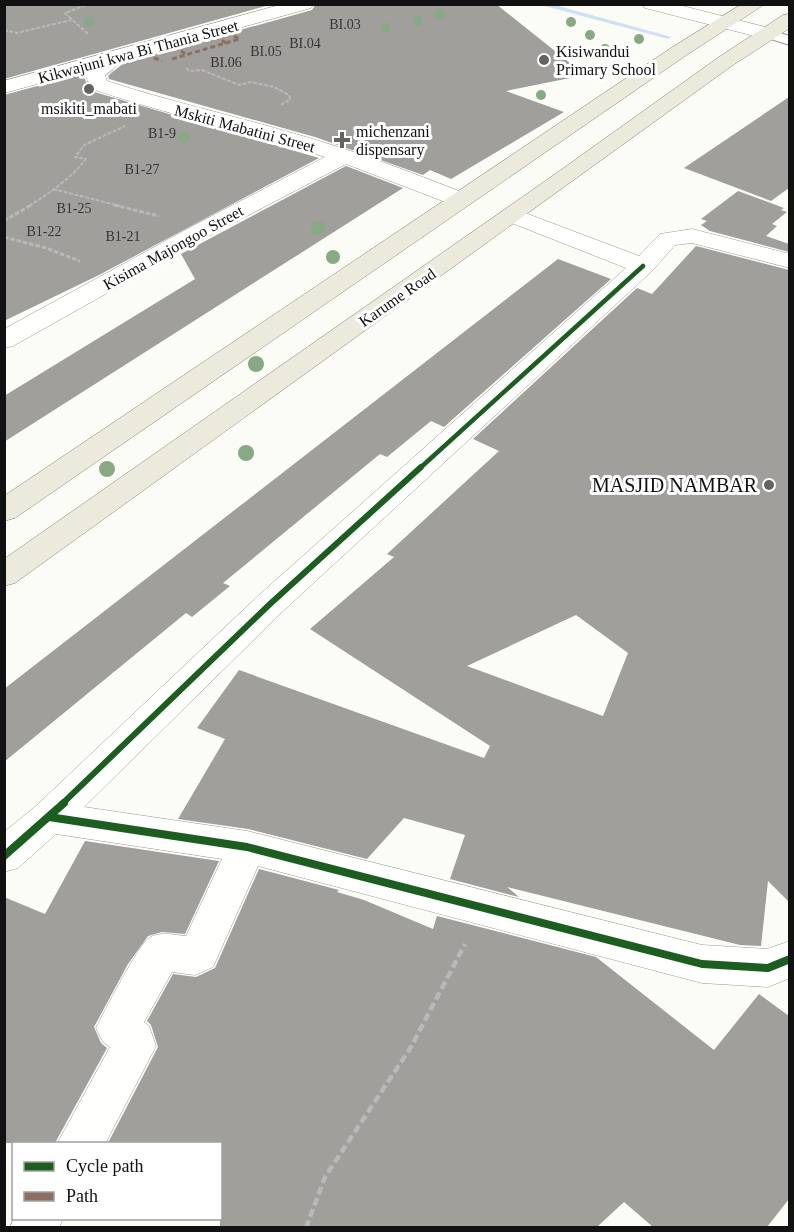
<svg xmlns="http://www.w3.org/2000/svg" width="794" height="1232" viewBox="0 0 794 1232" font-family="Georgia,serif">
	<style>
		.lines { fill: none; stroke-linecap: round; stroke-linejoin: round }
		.stream { fill: #cfe1f4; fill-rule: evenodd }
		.building { fill: #a09f9c; fill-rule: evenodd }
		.lane-casing { stroke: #979795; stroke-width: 2 }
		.street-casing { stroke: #979795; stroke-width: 1 }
		.primary-casing { stroke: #848482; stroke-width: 1 }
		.path-far2 { stroke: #b9b9b8; stroke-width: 2; stroke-dasharray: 4 1.5; stroke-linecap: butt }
		.path-far1 { stroke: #b9b9b8; stroke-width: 3; stroke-dasharray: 4.5 2; stroke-linecap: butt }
		.path { stroke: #b9b9b8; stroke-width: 4.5; stroke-dasharray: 8 4; stroke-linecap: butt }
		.lane { fill: #fffffe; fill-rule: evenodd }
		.street { fill: #fffffe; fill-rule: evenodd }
		.primary { fill: #eceadc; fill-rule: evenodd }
		.quiet { stroke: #8d6e63; stroke-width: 3; stroke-dasharray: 5 3; stroke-linecap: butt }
		.cycleway-far2-casing { stroke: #fff; stroke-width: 8 }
		.cycleway-far1-casing { stroke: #fff; stroke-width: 10 }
		.cycleway-casing { stroke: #fff; stroke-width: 11 }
		.cycleway-far2 { stroke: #1b5e20; stroke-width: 4.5 }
		.cycleway-far1 { stroke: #1b5e20; stroke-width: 6 }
		.cycleway { stroke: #1b5e20; stroke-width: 8 }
		.tree { fill: #87a983 }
		.poi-dot { fill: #636362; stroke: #fff; stroke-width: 2 }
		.labels { text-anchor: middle; stroke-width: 6; stroke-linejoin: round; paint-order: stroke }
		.far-number-label { font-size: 14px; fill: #353434 }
		.far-street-label { font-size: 16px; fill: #111; stroke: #fff }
		.far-poi-label { font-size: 16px; fill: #111; stroke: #fff; text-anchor: start }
		.poi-label { font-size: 20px; fill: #111; stroke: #fff; text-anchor: end }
	</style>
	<rect width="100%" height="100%" fill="#fcfcf7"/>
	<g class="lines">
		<!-- stream -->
		<path class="stream" d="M537,4H551L672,37L668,39Z
			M132,64L136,66L135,68L107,75L103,73Z"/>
	</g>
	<!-- building -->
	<path class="building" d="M4,4H273L4,79Z
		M316,4H496L585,75L506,91L564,112L451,179L430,170L423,175L315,137L109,79L108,76L125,62L312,10Z
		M82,74L91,91L319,158L99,275L4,321V95Z
		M789,97V188L771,201L684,168Z
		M346,166L403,188L4,442V396L195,279L181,254Z
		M738,191L784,208L781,210L787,212L772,224L777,226L766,236L789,244V252L710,231L701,225L707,221L701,219Z
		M696,246L789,270V902L768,881L761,946L740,945L507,887L519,897L450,879L465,835L404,818L367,859L248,829L178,819L225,739L197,728L239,670L484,758L490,746L310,629L394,557L387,554L499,451L473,439L637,288L652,294ZM576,615L628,653L603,716L467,666Z
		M558,259L611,279L444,427L431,421L387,457L380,454L223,583L230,586L192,617L186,613L4,762V689Z
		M85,841L219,861L185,934L162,932L148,936L128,964L94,1027L101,1043L107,1048L55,1143H4V897L45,914Z
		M259,869L339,890L337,892L364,900L433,929L437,916L596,957L714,1050L759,994L789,1016V1199L767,1227H653L624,1202L597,1227H220V1143H108L158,1047L151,1025L147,1021L173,974L196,977L215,968Z"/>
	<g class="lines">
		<defs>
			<path id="lane" d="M766,29L790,36V45L761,36L759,33Z"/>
			<path id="street" d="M283,4H314L311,8L124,60L105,75L107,81C168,101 231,115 292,133C353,150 411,172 469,195L472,200L469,205L461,207L453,205L346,164L207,237L13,346L4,348V329L191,227L325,157C248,132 169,115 92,89L84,73L86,71L4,93V81Z
				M642,4H675L773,29L775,33L773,37L766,39L645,8Z
				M512,208L639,256L660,234L692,229L790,254V268L692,243L675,245L652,271L282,612L84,807L247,831L702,945L767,949L790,941V978L768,987L702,983L258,866L213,967L195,975L172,972L144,1022L149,1026L156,1046L105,1144H57L110,1047L103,1042L96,1028C103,1014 139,944 149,938C160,931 173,935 186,936L222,859L56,834L18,868L4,872V832L36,806L258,596L626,268L504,220L500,215L504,210Z
				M14,1218H63L59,1228H10Z"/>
			<path id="primary" d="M742,4H765L685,56L15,518L4,521V496L671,48Z
				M790,14V28L733,65L15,583L4,586V559L551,177L719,57L783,15Z"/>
		</defs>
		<!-- lane casing -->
		<use href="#lane" class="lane-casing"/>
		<!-- street casing -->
		<use href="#street" class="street-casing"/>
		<!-- primary casing -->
		<use href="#primary" class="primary-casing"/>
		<!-- path-far2 -->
		<path class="path-far2" d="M4,30L17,33L71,20
			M88,34L65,13L89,4
			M186,68L190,71L202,70L239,85L251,82L274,87L289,95L290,99L281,105
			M53,189L120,206
			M29,206C50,193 70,179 86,159L75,157L84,145L125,126"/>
		<!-- path-far1 -->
		<path class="path-far1" d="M114,205L159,216
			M4,221L31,205
			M4,237L46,248L80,261"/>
		<!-- path -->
		<path class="path" d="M306,1228L325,1177L411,1047L465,944"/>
		<!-- lane -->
		<use href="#lane" class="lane"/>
		<!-- street -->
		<use href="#street" class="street"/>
		<!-- primary -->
		<use href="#primary" class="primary"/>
		<!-- quiet -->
		<path class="quiet" d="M220,28L239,39
			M208,32L226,43
			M167,43L186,54
			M154,58L162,61
			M172,59L239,39"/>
		<defs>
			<path id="cycleway-far2" d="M419,469L643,266"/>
			<path id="cycleway-far1" d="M62,804L270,604L421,467"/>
			<path id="cycleway" d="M49,817L247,847L702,964L768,968L790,959
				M4,856L64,803"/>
		</defs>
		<!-- cycleway-far2 casing -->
		<use href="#cycleway-far2" class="cycleway-far2-casing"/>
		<!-- cycleway-far1 casing -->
		<use href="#cycleway-far1" class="cycleway-far1-casing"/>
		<!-- cycleway casing -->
		<use href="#cycleway" class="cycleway-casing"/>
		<!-- cycleway-far2 -->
		<use href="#cycleway-far2" class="cycleway-far2"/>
		<!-- cycleway-far1 -->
		<use href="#cycleway-far1" class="cycleway-far1"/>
		<!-- cycleway -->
		<use href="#cycleway" class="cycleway"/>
	</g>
	<!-- trees -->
	<g class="tree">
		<circle cx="440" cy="14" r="5"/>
		<circle cx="418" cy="21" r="5"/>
		<circle cx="89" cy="22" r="5"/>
		<circle cx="571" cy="22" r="5"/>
		<circle cx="386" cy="28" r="5"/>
		<circle cx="590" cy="35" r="5"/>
		<circle cx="639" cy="39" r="5"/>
		<circle cx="605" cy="49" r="5"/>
		<circle cx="586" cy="73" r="5"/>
		<circle cx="541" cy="95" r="5"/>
		<circle cx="184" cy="137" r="6"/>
		<circle cx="318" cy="228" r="7"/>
		<circle cx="333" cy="257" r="7"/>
		<circle cx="256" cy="364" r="8"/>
		<circle cx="246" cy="453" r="8"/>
		<circle cx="107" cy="469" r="8"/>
	</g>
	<!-- markers -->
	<g class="poi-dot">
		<circle cx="544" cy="60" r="6"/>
		<circle cx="89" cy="89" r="6"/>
		<path d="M339 131h6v6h6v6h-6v6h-6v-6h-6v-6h6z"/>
		<circle cx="769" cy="485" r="6"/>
	</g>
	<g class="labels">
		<!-- far-number labels -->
		<g class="far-number-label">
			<text x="345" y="29">BI.03</text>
			<text x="305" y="48">BI.04</text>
			<text x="266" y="56">BI.05</text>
			<text x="226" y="67">BI.06</text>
			<text x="162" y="138">B1-9</text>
			<text x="142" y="174">B1-27</text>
			<text x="74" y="213">B1-25</text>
			<text x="44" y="236">B1-22</text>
			<text x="123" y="241">B1-21</text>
		</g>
		<!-- far-street labels -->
		<g class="far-street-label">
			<text transform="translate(138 51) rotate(-15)" y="6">Kikwajuni kwa Bi Thania Street</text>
			<text transform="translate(245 128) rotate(15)" y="6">Mskiti Mabatini Street</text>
			<text transform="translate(173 247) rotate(-29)" y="6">Kisima Majongoo Street</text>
			<text transform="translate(397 297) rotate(-35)" y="6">Karume Road</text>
		</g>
		<!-- far-poi labels -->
		<g class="far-poi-label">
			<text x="556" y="57">Kisiwandui<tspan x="556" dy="18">Primary School</tspan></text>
			<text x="89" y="114" text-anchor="middle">msikiti_mabati</text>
			<text x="356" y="137">michenzani<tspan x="356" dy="18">dispensary</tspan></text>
		</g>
		<!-- poi labels -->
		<g class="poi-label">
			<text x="757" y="492">MASJID NAMBAR</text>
		</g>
	</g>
	<!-- border -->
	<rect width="794" height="1232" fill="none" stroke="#111111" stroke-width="12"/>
	<!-- legend -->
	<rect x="12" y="1142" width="210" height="78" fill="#ffffff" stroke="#a0a0a0" stroke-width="1.5"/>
	<rect x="24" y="1162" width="30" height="9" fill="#1b5e20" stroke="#a0a0a0" stroke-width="1.5"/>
	<text x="66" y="1172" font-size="18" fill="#111111">Cycle path</text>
	<rect x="24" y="1192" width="30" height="9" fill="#8d6e63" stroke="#a0a0a0" stroke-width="1.5"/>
	<text x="66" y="1202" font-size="18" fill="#111111">Path</text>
</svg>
